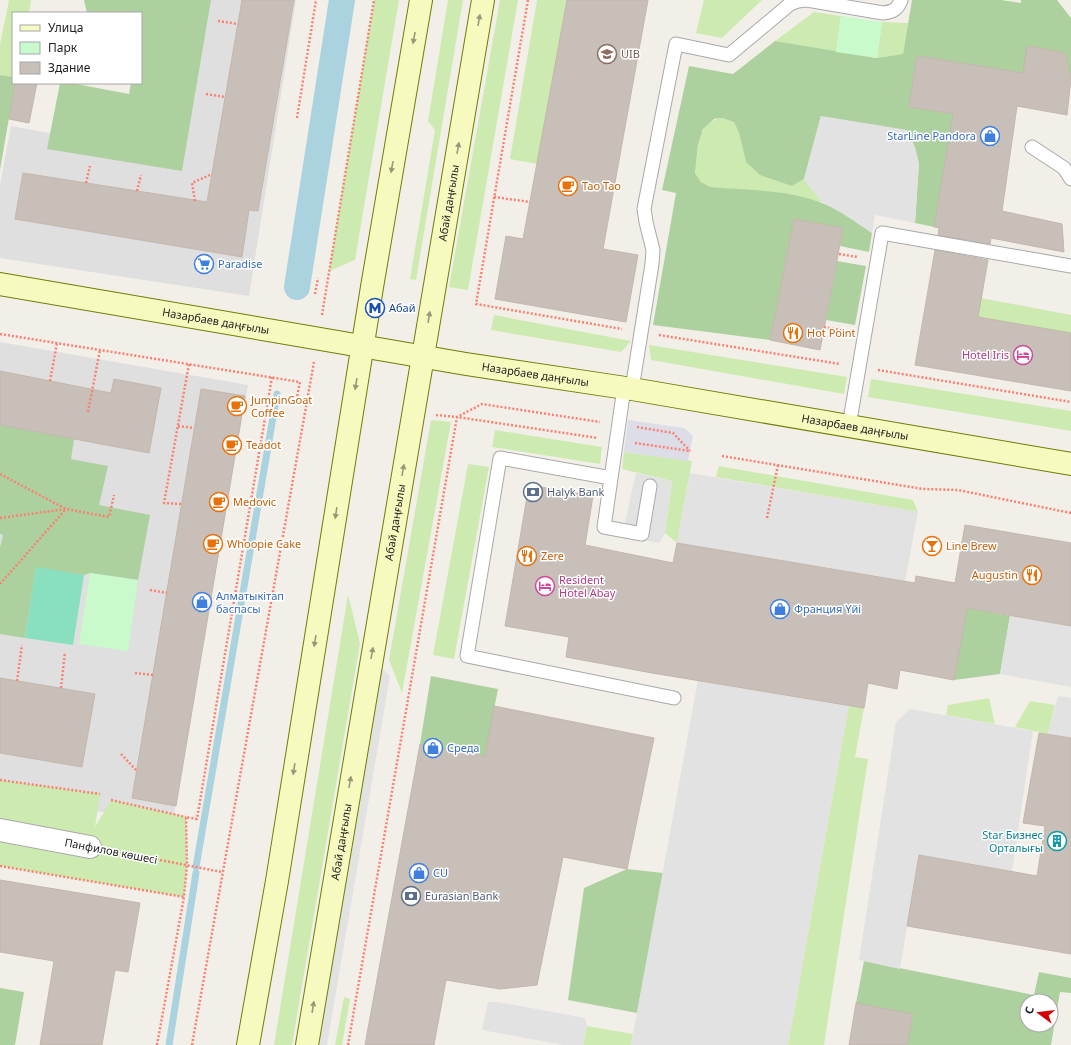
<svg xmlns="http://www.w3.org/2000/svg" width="1071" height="1045" viewBox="0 0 1071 1045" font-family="'Noto Sans',sans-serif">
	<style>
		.residential { fill: #e0dfdf }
		.grass { fill: #cdebb0 }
		.forest { fill: #add19e; fill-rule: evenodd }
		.park { fill: #c8facc }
		.pitch { fill: #88e0be }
		.parking { fill: #e2e2e2 }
		.plaza { fill: #dddde8 }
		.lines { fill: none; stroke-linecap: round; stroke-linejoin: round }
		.stream { stroke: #aad3df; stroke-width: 7 }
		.canal { stroke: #aad3df; stroke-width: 26 }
		.building { fill: #c7bfb8; stroke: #c4b6ab }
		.lane-casing { stroke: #a9a9a9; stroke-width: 15 }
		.street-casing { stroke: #a9a9a9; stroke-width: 24 }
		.secondary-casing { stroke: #707d05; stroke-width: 24 }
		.path { stroke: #fa8072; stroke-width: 2.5; stroke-dasharray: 2 2; stroke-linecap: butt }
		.lane { stroke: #fff; stroke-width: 13 }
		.street { stroke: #fff; stroke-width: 22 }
		.secondary { stroke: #f7fabf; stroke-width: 22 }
		.oneway { fill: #979978 }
		.labels { text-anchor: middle; stroke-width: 3; stroke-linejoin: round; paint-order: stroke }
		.education-label { font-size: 11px; fill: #785e54; stroke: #fff; text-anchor: start }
		.shop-label { font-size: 11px; fill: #366cbe; stroke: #fff; text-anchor: start }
		.food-label { font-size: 11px; fill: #c56008; stroke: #fff; text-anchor: start }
		.street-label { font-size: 11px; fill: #222; stroke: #fff }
		.transit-label { font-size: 11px; fill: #164399; stroke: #fff; text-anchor: start }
		.hotel-label { font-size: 11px; fill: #b23c85; stroke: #fff; text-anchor: end }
		.service-label { font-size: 11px; fill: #4e5e75; stroke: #fff; text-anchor: start }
		.culture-label { font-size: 11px; fill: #0d838f; stroke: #fff; text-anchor: end }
	</style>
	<rect width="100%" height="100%" fill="#f2efe9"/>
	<!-- residential -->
	<path class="residential" d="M153,0H296L249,296L0,258V185L11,126L125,147L141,83Z
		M0,342L248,385L172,825L0,793Z"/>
	<!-- grass -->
	<path class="grass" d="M9,0H31L29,13H13V77L0,75V44Z
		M374,0H399L355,260L329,271Z
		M448,0H463L416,280L410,279L435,130L428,121Z
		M500,0H518L468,290L449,287Z
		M537,0H567L537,164L510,159Z
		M704,0H762L722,38L696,33Z
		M814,12L841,16L836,52L775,41Z
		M882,22L908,23L903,54L877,58Z
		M722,118L734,122L739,133L746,162L792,186L804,179L822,202L793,195L710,187C704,184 699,181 696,175C694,170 696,163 697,159C698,141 701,121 722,118Z
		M981,298L1071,315V333L978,317Z
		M494,315L631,341L621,352L491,330Z
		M649,345L847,377L844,394L651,360Z
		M871,379L1071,411V431L868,397Z
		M431,420L451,422L402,693L389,660Z
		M495,430L602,447L600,464L492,447Z
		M624,452L692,461L677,543L665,533L672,481L622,469Z
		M468,464L489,467L454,659L433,655Z
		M719,466L913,500L918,512L716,477Z
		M348,595L360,643L292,1045H274Z
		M989,698L995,724L946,715L948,705Z
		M1030,701L1055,705L1048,734L1015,727Z
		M849,705L864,708L855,757L868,759L824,1045H788Z
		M0,780L100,794L95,827L111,800L186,817L187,865L184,897L0,866Z
		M344,997L350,999L342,1045H335Z
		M587,1026L633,1034L631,1045H583Z"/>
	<!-- forest -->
	<path class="forest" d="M84,0H211L182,171L47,149L60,83H71L129,94L131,83H141V13H87Z
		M912,0H1001L1021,3V0H1057L1071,18V78L1065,53L1028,46L1023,73L917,56L909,107L953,114L934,227L915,223L919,163L821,116L804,179L792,186L760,175L746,162L739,133L734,122L722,118L714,119L703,129L698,145L695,173L701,182L710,187C744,190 791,190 822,203C840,210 856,222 872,233L869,252L840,246L843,228L794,219L770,340L653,325L676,193L662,190L689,66L733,74L775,41L877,58L903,54Z
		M0,75L13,77V83H15L0,170Z
		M837,261L866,266L855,325L826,320Z
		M0,425L74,439L71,459L108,466L99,505L150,515L138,580L90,573L84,575L36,568L25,638L0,634V547L3,535L0,534Z
		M967,608L1010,616L1000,674L954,680Z
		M431,676L498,689L485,756L420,744Z
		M627,869L663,873L637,1013L568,1000L584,888Z
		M864,961L1034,995L1039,972L1071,978V993L1060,992L1051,1045H907L913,1014L856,1003ZM1027,1001H1051V1025H1027Z
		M0,988L24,992L15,1045H0Z"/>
	<!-- park -->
	<path class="park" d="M841,16L882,22L877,58L836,52Z
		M90,573L138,580L128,651L79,644Z"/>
	<!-- pitch -->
	<path class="pitch" d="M36,567L84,575L73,645L25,638Z"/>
	<!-- parking -->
	<path class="parking" d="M821,116L907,130L915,147L919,163L915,223L875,215L872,233L842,213L822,202L804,179Z
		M636,473L672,481L665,533L659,543L622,536Z
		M690,473L918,512L905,581L677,543Z
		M1010,616L1071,626V687L1000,674Z
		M380,666L390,676L327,1045H307Z
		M698,680L849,705L788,1045H631Z
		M1058,696L1071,698V738L1048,734Z
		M910,709L1033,731L1012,871L919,855L900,969L859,960L896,722Z
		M488,1002H498L585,1018L587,1026L583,1045H563L482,1030Z"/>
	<!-- plaza -->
	<path class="plaza" d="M628,420L684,428L693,436L688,461L624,452Z"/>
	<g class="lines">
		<!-- stream -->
		<path class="stream" d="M196,867L277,394
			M169,1045L196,873"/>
		<!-- canal -->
		<path class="canal" d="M297,287L342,0"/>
	</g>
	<!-- building -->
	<path class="building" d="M242,0H294L258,211L249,210L242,257L15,219L23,173L207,202Z
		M567,0H648L603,249L638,255L626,322L495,299L506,236L523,239Z
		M1027,46L1065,53L1071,78L1067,115L1017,106L1002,211L1062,224L1064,252L991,238L990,244L938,235L939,228L934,227L953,114L909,107L917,56L1023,73Z
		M15,83H37L29,123L9,119Z
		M794,219L843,228L820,350L770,340Z
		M935,250L988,260L978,317L1071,333V391L915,365Z
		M0,371L111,393L114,379L161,388L149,453L0,425Z
		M201,389L245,396L176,806L132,798Z
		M529,485L593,496L585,545L673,563L677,543L915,583L916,576L955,583L965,525L1071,543V626L967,608L954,680L900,670L897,689L868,683L864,708L652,673L566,657L569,637L505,626Z
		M0,678L95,694L82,767L0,753Z
		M494,706L654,738L627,869L563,857L537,985L500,989L446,980L434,1045H365L420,744L485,756Z
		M1039,733L1071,738V954L907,926L919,855L1037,876L1045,826L1023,823Z
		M0,880L140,903L128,972L115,970L102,1045H40L54,961L0,952Z
		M856,1003L913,1014L907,1045H849Z"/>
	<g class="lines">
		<defs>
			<path id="lane" d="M807,0L883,13C893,12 898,9 901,0
				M1032,147L1064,168L1071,179
				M624,388L604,527L642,534L650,486
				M632,389L652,264L653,250L646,222L644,209L676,44L729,55L790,4L798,1L805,0
				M849,426L882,233L1071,266
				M611,478L500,458L467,656L674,698"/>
			<path id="street" d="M0,830L90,847"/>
			<g id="secondary">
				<path id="s1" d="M0,284L466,364L632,389L1071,464"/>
				<path d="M248,1045L277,881L372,287L421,0"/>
				<path id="s2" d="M307,1045L483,0"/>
			</g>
		</defs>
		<!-- lane casing -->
		<use href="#lane" class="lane-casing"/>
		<!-- street casing -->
		<use href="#street" class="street-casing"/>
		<!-- secondary casing -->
		<use href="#secondary" class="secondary-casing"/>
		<!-- path -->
		<path class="path" d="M528,0L476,304L622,329
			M218,21L238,24
			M206,94L225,97
			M297,118L316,0
			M86,183L90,166
			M137,191L141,175
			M494,197L530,202
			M195,201L192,183L212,174
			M839,254L858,257
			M315,294L318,278
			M322,315L374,0
			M824,327L845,331
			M0,334L300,382L297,397
			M659,335L840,364
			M878,370L1071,402
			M50,381L57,343
			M88,412L100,350
			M436,415L457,417L482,404L600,422
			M178,426L194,428
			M637,427L673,433L690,451
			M635,443L690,451
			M722,456L923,489L958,490L1071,513
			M0,474L66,509L109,517L114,495
			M181,504L164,503L189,364
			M0,518L66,509
			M767,518L778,465
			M0,584L66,509
			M150,590L167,593
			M135,673L153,675
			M17,681L22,645
			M61,688L65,652
			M121,754L136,770
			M0,780L100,794
			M111,800L186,817
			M113,851L222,872
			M0,866L184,897
			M157,1045L184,897L187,865L186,817L197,819L272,377
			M192,1045L314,362
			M348,1045L457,417L598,438"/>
		<!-- lane -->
		<use href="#lane" class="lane"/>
		<!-- street -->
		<use href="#street" class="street"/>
		<!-- secondary -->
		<use href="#secondary" class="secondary"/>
	</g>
	<!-- one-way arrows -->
	<defs><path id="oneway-solid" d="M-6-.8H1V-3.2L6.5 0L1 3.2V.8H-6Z"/></defs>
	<g class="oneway">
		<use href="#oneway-solid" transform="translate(479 20) rotate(-80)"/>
		<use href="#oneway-solid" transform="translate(414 38) rotate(100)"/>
		<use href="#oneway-solid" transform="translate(458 148) rotate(-80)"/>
		<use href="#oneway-solid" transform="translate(392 167) rotate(100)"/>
		<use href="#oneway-solid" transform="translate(429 317) rotate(-81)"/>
		<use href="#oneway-solid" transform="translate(356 384) rotate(99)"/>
		<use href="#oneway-solid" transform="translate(403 470) rotate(-80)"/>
		<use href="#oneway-solid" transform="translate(336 513) rotate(99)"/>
		<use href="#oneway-solid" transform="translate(315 641) rotate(99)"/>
		<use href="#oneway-solid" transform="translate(372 653) rotate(-80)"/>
		<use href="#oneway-solid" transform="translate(294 769) rotate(99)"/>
		<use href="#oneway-solid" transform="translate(350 782) rotate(-80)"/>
		<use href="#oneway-solid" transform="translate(313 1007) rotate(-81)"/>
	</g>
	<!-- icons -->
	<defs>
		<symbol id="university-ring" viewBox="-11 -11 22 22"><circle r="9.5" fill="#fff" stroke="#8d6e63" stroke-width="1.5"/><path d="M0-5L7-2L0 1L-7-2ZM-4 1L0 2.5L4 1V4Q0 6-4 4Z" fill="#8d6e63"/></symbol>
		<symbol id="shop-ring" viewBox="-11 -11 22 22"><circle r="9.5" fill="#fff" stroke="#3f7fe0" stroke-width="1.5"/><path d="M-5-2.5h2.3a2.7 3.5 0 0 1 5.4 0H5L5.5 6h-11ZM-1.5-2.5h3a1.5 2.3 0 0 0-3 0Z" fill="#3f7fe0"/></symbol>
		<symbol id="cafe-ring" viewBox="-11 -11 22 22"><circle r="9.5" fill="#fff" stroke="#e8710a" stroke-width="1.5"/><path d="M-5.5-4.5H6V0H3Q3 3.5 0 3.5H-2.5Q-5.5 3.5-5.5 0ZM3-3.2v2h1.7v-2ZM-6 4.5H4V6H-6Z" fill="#e8710a"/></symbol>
		<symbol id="supermarket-ring" viewBox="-11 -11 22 22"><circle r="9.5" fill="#fff" stroke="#3f7fe0" stroke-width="1.5"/><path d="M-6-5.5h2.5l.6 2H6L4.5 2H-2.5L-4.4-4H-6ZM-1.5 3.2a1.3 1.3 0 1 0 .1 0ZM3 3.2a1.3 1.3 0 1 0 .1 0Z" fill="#3f7fe0"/></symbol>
		<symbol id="metro-ring" viewBox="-11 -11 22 22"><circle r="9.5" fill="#fff" stroke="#1a4fb4" stroke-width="1.5"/><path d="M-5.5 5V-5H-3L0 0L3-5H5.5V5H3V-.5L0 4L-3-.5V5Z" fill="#1a4fb4"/></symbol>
		<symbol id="restaurant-ring" viewBox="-11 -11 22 22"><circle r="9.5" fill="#fff" stroke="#e8710a" stroke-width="1.5"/><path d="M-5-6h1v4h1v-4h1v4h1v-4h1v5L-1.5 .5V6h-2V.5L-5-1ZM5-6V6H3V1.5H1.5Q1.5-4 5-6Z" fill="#e8710a"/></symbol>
		<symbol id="hotel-ring" viewBox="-11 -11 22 22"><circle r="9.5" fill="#fff" stroke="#d1479c" stroke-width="1.5"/><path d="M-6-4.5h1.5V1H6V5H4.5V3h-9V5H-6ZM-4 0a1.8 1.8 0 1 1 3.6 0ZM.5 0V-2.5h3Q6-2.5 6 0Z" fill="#d1479c"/></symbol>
		<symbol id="bank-ring" viewBox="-11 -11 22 22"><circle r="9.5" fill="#fff" stroke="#5c6f8a" stroke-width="1.5"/><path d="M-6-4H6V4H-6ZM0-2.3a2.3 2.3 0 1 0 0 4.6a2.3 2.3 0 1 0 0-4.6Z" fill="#5c6f8a"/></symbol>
		<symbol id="bar-ring" viewBox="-11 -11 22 22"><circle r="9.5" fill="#fff" stroke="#e8710a" stroke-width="1.5"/><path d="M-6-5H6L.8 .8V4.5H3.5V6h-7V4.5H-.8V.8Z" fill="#e8710a"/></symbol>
		<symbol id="building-ring" viewBox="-11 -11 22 22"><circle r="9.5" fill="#fff" stroke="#0f9aa8" stroke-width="1.5"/><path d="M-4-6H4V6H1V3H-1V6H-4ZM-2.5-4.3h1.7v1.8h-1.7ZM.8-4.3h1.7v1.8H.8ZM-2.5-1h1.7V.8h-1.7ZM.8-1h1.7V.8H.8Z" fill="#0f9aa8"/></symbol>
	</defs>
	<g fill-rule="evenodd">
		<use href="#university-ring" x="596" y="43" width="22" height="22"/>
		<use href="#shop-ring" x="979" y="125" width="22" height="22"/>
		<use href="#cafe-ring" x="557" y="175" width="22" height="22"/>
		<use href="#supermarket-ring" x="193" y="253" width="22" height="22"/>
		<use href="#metro-ring" x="364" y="297" width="22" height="22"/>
		<use href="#restaurant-ring" x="782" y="322" width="22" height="22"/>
		<use href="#hotel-ring" x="1012" y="344" width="22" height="22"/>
		<use href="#cafe-ring" x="226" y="395" width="22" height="22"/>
		<use href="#cafe-ring" x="221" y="434" width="22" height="22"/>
		<use href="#bank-ring" x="522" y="481" width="22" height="22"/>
		<use href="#cafe-ring" x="208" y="491" width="22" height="22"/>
		<use href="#cafe-ring" x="202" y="533" width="22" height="22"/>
		<use href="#bar-ring" x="921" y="535" width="22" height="22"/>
		<use href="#restaurant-ring" x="516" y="545" width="22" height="22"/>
		<use href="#restaurant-ring" x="1021" y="564" width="22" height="22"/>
		<use href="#hotel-ring" x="534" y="575" width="22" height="22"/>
		<use href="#shop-ring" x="191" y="591" width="22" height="22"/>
		<use href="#shop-ring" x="769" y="598" width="22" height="22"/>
		<use href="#shop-ring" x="422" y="737" width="22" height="22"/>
		<use href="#building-ring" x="1046" y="830" width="22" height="22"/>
		<use href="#shop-ring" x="408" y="862" width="22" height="22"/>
		<use href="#bank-ring" x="400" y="885" width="22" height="22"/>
	</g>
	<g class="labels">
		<!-- education labels -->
		<g class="education-label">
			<text x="621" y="58">UIB</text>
		</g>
		<!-- shop labels -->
		<g class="shop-label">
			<text x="976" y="140" text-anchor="end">StarLine Pandora</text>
			<text x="218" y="268">Paradise</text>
			<text x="216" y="600">Алматыкітап<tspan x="216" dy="13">баспасы</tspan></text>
			<text x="794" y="613">Франция Үйі</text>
			<text x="447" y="752">Среда</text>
			<text x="433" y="877">CU</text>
		</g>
		<!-- food labels -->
		<g class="food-label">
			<text x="582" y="190">Tao Tao</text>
			<text x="807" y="337">Hot Point</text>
			<text x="251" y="404">JumpinGoat<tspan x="251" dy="13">Coffee</tspan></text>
			<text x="246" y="449">Teadot</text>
			<text x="233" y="506">Medovic</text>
			<text x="227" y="548">Whoopie Cake</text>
			<text x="946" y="550">Line Brew</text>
			<text x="541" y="560">Zere</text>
			<text x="1018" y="579" text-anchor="end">Augustin</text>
		</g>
		<!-- street labels -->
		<g class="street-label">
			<text dy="4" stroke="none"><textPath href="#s2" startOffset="854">Абай даңғылы</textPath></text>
			<text dy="4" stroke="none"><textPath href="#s1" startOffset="219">Назарбаев даңғылы</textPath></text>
			<text dy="4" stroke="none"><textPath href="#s1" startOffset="543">Назарбаев даңғылы</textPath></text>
			<text dy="4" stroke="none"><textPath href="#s1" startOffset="867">Назарбаев даңғылы</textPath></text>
			<text dy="4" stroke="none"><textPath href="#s2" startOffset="530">Абай даңғылы</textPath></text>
			<text dy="4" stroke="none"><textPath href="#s2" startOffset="206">Абай даңғылы</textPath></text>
			<text transform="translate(111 851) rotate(11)" y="4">Панфилов көшесі</text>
		</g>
		<!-- transit labels -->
		<g class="transit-label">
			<text x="389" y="312">Абай</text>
		</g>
		<!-- hotel labels -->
		<g class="hotel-label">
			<text x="1009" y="359">Hotel Iris</text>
			<text x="559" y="584" text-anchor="start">Resident<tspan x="559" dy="13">Hotel Abay</tspan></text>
		</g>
		<!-- service labels -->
		<g class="service-label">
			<text x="547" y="496">Halyk Bank</text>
			<text x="425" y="900">Eurasian Bank</text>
		</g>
		<!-- culture labels -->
		<g class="culture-label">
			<text x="1043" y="839">Star Бизнес<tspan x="1043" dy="13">Орталығы</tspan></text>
		</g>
	</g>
	<!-- legend -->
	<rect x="12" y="12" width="130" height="72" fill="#ffffff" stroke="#a7a7a7"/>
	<rect x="20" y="25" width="20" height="6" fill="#f7fabf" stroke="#a7a7a7"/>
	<text x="48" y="32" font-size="12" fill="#222222">Улица</text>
	<rect x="20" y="42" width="20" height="12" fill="#c8facc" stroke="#a7a7a7"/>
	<text x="48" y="52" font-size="12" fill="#222222">Парк</text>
	<rect x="20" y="62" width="20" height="12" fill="#c7bfb8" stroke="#a7a7a7"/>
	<text x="48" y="72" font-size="12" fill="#222222">Здание</text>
	<!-- north arrow -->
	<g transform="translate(1039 1013) rotate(285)"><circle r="19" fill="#ffffff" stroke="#a7a7a7"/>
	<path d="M0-3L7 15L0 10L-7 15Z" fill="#d40000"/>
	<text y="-6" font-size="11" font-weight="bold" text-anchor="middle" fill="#222222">С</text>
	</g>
</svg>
